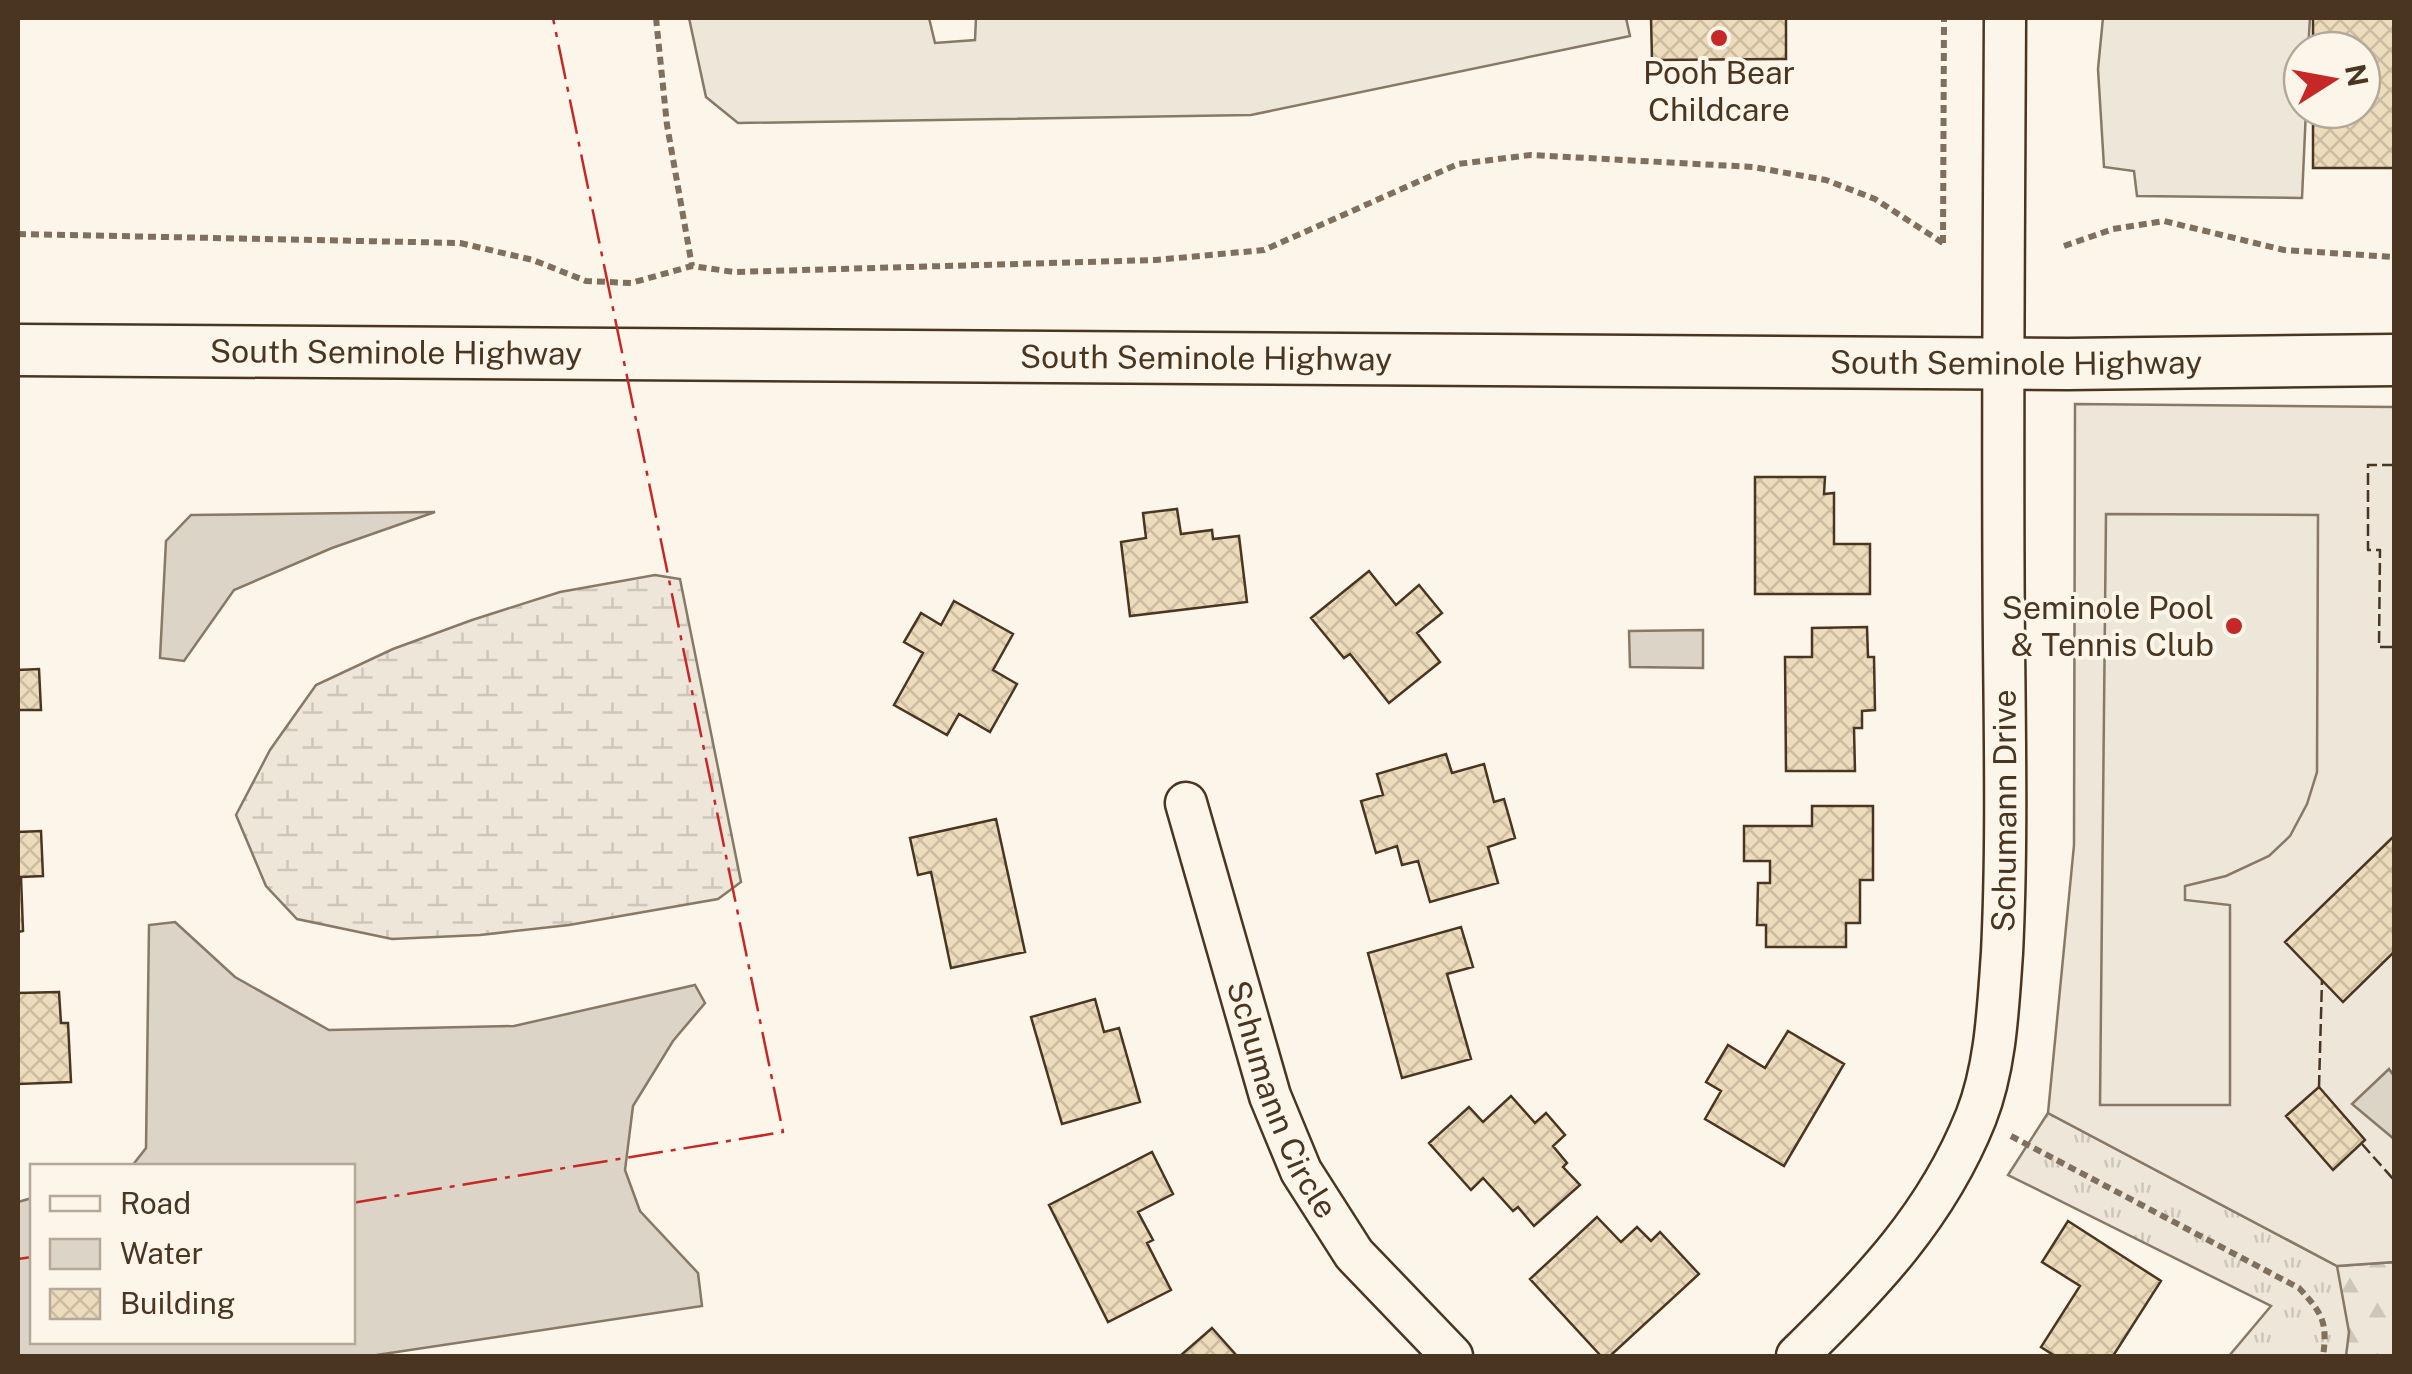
<svg xmlns="http://www.w3.org/2000/svg" width="2412" height="1374" viewBox="0 0 2412 1374" font-family="'Public Sans',sans-serif">
	<style>
		.grass { fill: url(#grass-tufts); stroke: #887966; stroke-width: 2.5 }
		.forest { fill: url(#forest-firs); stroke: #887966; stroke-width: 2.5 }
		.wetland { fill: url(#wetland-marsh); stroke: #887966; stroke-width: 2.5 }
		.pitch { fill: #ede6d9; stroke: #887966; stroke-width: 2.5 }
		.parking { fill: #ede7d9; stroke: #887966; stroke-width: 2.5 }
		.water { fill: #dcd4c6; stroke: #887966; stroke-width: 2.5 }
		.building { fill: url(#building-cross-hatch); stroke: #4a3520; stroke-width: 2.5 }
		.lines { fill: none; stroke-linecap: round; stroke-linejoin: round }
		.minor-casing { stroke: #4a3520; stroke-width: 45 }
		.tertiary-casing { stroke: #4a3520; stroke-width: 55 }
		.path { stroke: #7f6f5c; stroke-width: 6; stroke-dasharray: 8 5; stroke-linecap: butt }
		.minor { stroke: #fbf6e9; stroke-width: 40 }
		.tertiary { stroke: #fbf6e9; stroke-width: 50 }
		.fence { stroke: #4a3520; stroke-width: 2.5; stroke-dasharray: 12 5; stroke-linecap: butt }
		.power { stroke: #c62828; stroke-width: 2.5; stroke-dasharray: 35 8 5 8; stroke-linecap: butt }
		.poi-dot { fill: #c62828; stroke: #fbf6e9; stroke-width: 4 }
		.labels { text-anchor: middle; stroke-width: 8; stroke-linejoin: round; paint-order: stroke }
		.poi-label { font-size: 32px; fill: #4a3520; stroke: #fbf6e9 }
		.street-label { font-size: 32px; fill: #4a3520; stroke: #fbf6e9 }
	</style>
	<defs>
		<pattern id="grass-tufts" width="24" height="20" patternUnits="userSpaceOnUse" patternTransform="scale(2.5)"><rect width="24" height="20" fill="#ede6d9"/><path d="M3 7l-1-3M5 7V3M7 7l1-3M15 17l-1-3M17 17v-4M19 17l1-3" fill="none" stroke="#cdc6ba"/></pattern>
		<pattern id="forest-firs" width="22" height="20" patternUnits="userSpaceOnUse" patternTransform="scale(2.5)"><rect width="22" height="20" fill="#ede6d9"/><path d="M5 1l3.5 6h-7zM16 11l3.5 6h-7z" fill="#cdc6ba"/></pattern>
		<pattern id="wetland-marsh" width="20" height="14" patternUnits="userSpaceOnUse" patternTransform="scale(2.5)"><rect width="20" height="14" fill="#ede6d9"/><path d="M1 5h8M5 5V1M11 12h8M15 12V8" fill="none" stroke="#cdc6ba"/></pattern>
		<pattern id="building-cross-hatch" width="8" height="8" patternUnits="userSpaceOnUse" patternTransform="scale(2.5)"><rect width="8" height="8" fill="#ecdcbc"/><path d="M0 0l8 8M0 8l8-8" fill="none" stroke="#ccbda1"/></pattern>
	</defs>
	<rect width="100%" height="100%" fill="#fbf6e9"/>
	<!-- grass -->
	<path class="grass" d="M2048,1113L2337,1266L2394,1262V1356H2229L2271,1306L2008,1175Z"/>
	<!-- forest -->
	<path class="forest" d="M2394,1262V1356H2346L2349,1332L2337,1266Z"/>
	<!-- wetland -->
	<path class="wetland" d="M655,575L680,579L741,882L718,899L569,925L480,935L392,939L297,919L266,886L236,815L270,750L316,685L393,649L472,620L560,592Z"/>
	<!-- pitch -->
	<path class="pitch" d="M2075,404L2394,407V1262L2337,1266L2048,1113L2074,845Z"/>
	<!-- parking -->
	<path class="parking" d="M689,18H929L935,43L975,40L976,18H1626L1630,36L1251,115L738,123L706,97Z
		M2103,18H2310L2308,50H2302V110H2306L2302,198L2137,196L2134,171L2104,167L2098,69Z
		M2106,514L2318,515L2317,772L2307,804L2290,836L2269,856L2226,876L2185,886V900L2230,905V1105H2100Z"/>
	<!-- water -->
	<path class="water" d="M435,512L332,548L234,590L184,661L160,658L166,541L191,515Z
		M1703,630V668L1630,667L1629,631Z
		M175,922L235,977L329,1030L514,1026L695,985L705,1003L673,1041L633,1106L625,1170L640,1211L698,1273L702,1306L370,1356H18V1202L32,1198V1342H352V1166H132L146,1148L149,925Z
		M2389,1069L2394,1076V1139L2352,1104Z"/>
	<!-- building -->
	<path class="building" d="M1651,18H1786V59L1652,60Z
		M2313,18H2394V168H2313V110H2362V50H2313Z
		M1755,477H1825L1824,494L1834,493V544H1870V594H1755Z
		M1177,509L1181,534L1212,530L1213,539L1239,536L1247,602L1130,616L1121,542L1146,538L1143,513Z
		M1369,571L1396,605L1419,585L1442,613L1417,633L1440,662L1389,703L1350,654L1344,658L1311,618Z
		M954,601L1013,634L993,670L1017,684L990,732L959,714L947,735L894,705L923,653L904,642L921,613L941,625Z
		M1867,627L1868,657H1874L1875,710L1862,711V728H1854L1855,771H1786L1785,657H1812V628Z
		M39,669L41,710H18V670Z
		M1446,754L1452,773L1484,764L1494,802L1504,799L1515,838L1488,847L1498,883L1430,902L1418,861L1402,865L1397,846L1376,853L1361,801L1383,795L1377,774Z
		M1812,806H1873V880H1860V923H1846V947H1766V925H1757L1758,883H1770V861H1744V826H1812Z
		M996,819L1025,952L951,968L931,872L918,875L910,838Z
		M41,831L43,876L21,877L23,931L18,932V832Z
		M2394,836V952L2343,1002L2285,942Z
		M1461,927L1473,967L1447,974L1471,1059L1402,1078L1368,953Z
		M59,992L61,1023H68L71,1082L18,1084V993Z
		M1095,999L1104,1032L1119,1028L1140,1102L1062,1124L1031,1017Z
		M1788,1031L1844,1064L1784,1166L1705,1119L1721,1091L1706,1082L1728,1045L1765,1068Z
		M2319,1087L2365,1140L2333,1170L2286,1116Z
		M1511,1096L1535,1123L1546,1113L1565,1135L1553,1146L1567,1163L1563,1167L1580,1185L1534,1226L1518,1207L1513,1211L1483,1178L1471,1190L1429,1143L1469,1107L1483,1122Z
		M1152,1152L1173,1194L1138,1212L1153,1240L1147,1243L1171,1290L1108,1322L1049,1205Z
		M1597,1217L1621,1242L1637,1227L1651,1241L1660,1232L1699,1274L1610,1356H1601L1530,1279Z
		M2068,1221L2161,1281L2113,1356H2055L2041,1347L2080,1286L2042,1262Z
		M1212,1328L1237,1356H1180Z"/>
	<g class="lines">
		<defs>
			<g id="minor">
				<path id="s1" d="M1186,803L1270,1096L1301,1171L1354,1254L1452,1356"/>
				<path id="s2" d="M1797,1356C1871,1284 1937,1215 1976,1117C1996,1066 1998,1008 2002,953C2007,850 2005,747 2004,644C2002,435 2004,226 2005,18"/>
			</g>
			<g id="tertiary">
				<path id="s3" d="M18,350L2068,364L2394,360"/>
			</g>
		</defs>
		<!-- minor casing -->
		<use href="#minor" class="minor-casing"/>
		<!-- tertiary casing -->
		<use href="#tertiary" class="tertiary-casing"/>
		<!-- path -->
		<path class="path" d="M656,18L667,125L692,266
			M18,234L460,243L533,260L586,281L631,283L692,266L734,272L1156,260L1264,250L1458,164L1531,155L1753,167L1826,180L1875,199L1943,243
			M1943,243L1944,18
			M2064,246L2113,229L2164,221L2284,250L2394,257
			M2011,1136L2299,1288C2322,1313 2328,1322 2323,1356"/>
		<!-- minor -->
		<use href="#minor" class="minor"/>
		<!-- tertiary -->
		<use href="#tertiary" class="tertiary"/>
		<!-- fence -->
		<path class="fence" d="M2394,465H2368V550H2380L2379,647H2394
			M2319,1087L2322,980
			M2362,1144L2394,1180"/>
		<!-- power -->
		<path class="power" d="M352,1203L783,1132L553,18
			M18,1259L32,1257"/>
	</g>
	<!-- markers -->
	<g class="poi-dot">
		<circle cx="1719" cy="38" r="10"/>
		<circle cx="2234" cy="626" r="10"/>
	</g>
	<g class="labels">
		<!-- poi labels -->
		<g class="poi-label">
			<text x="1719" y="84">Pooh Bear<tspan x="1719" dy="37">Childcare</tspan></text>
			<text x="2214" y="619" text-anchor="end">Seminole Pool<tspan x="2214" dy="37">&amp; Tennis Club</tspan></text>
		</g>
		<!-- street labels -->
		<g class="street-label">
			<text dy="11" stroke="none"><textPath href="#s3" startOffset="378">South Seminole Highway</textPath></text>
			<text dy="11" stroke="none"><textPath href="#s3" startOffset="1188">South Seminole Highway</textPath></text>
			<text dy="11" stroke="none"><textPath href="#s3" startOffset="1998">South Seminole Highway</textPath></text>
			<text dy="11" stroke="none"><textPath href="#s2" startOffset="610">Schumann Drive</textPath></text>
			<text dy="11" stroke="none"><textPath href="#s1" startOffset="312">Schumann Circle</textPath></text>
		</g>
	</g>
	<!-- border -->
	<rect width="2412" height="1374" fill="none" stroke="#4a3520" stroke-width="40"/>
	<!-- legend -->
	<rect x="30" y="1164" width="325" height="180" fill="#fbf6e9" stroke="#b4a999" stroke-width="2.5"/>
	<rect x="50" y="1196" width="50" height="15" fill="#fbf6e9" stroke="#b4a999" stroke-width="2.5"/>
	<text x="120" y="1214" font-size="30" fill="#4a3520">Road</text>
	<rect x="50" y="1239" width="50" height="30" fill="#dcd4c6" stroke="#b4a999" stroke-width="2.5"/>
	<text x="120" y="1264" font-size="30" fill="#4a3520">Water</text>
	<rect x="50" y="1289" width="50" height="30" fill="url(#building-cross-hatch)" stroke="#b4a999" stroke-width="2.5"/>
	<text x="120" y="1314" font-size="30" fill="#4a3520">Building</text>
	<!-- north arrow -->
	<g transform="translate(2332 80) rotate(79)"><circle r="48" fill="#fbf6e9" stroke="#b4a999" stroke-width="2.5"/>
	<path d="M0-8L18 38L0 25L-18 38Z" fill="#c62828"/>
	<text y="-15" font-size="28" font-weight="bold" text-anchor="middle" fill="#4a3520">N</text>
	</g>
</svg>
